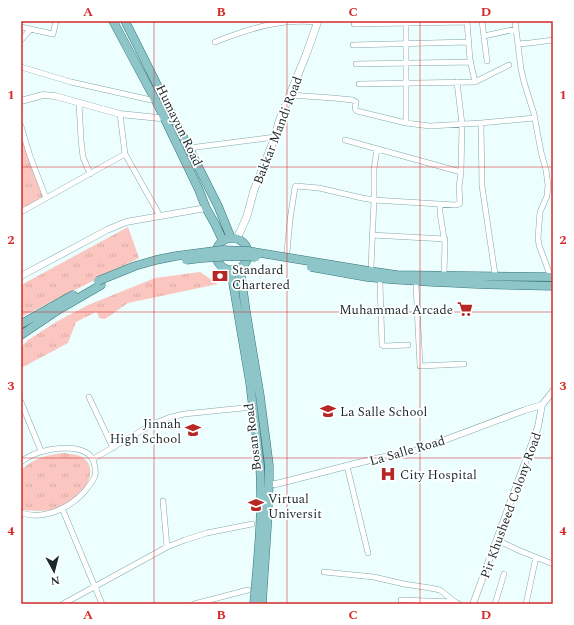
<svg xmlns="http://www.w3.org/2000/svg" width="574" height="625" viewBox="0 0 574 625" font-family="Spectral,serif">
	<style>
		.grass { fill: url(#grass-tufts) }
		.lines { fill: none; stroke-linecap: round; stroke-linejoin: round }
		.minor-casing { stroke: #80a9ab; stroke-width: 6 }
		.tertiary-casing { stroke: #80a9ab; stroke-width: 7 }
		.secondary-casing { stroke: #80a9ab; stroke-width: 8 }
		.primary-casing { stroke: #35767a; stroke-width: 9 }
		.minor { stroke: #fff; stroke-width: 5 }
		.tertiary { stroke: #fff; stroke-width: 6 }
		.secondary { stroke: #fff; stroke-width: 7 }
		.primary { stroke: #8ec5c8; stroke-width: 8 }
		.primary-bridge-casing { stroke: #35767a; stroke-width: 9; stroke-linecap: butt }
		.primary-bridge { stroke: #8ec5c8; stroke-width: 8 }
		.grid { fill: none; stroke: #d62828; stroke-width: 1; stroke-opacity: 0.55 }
		.labels { text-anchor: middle; stroke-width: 3.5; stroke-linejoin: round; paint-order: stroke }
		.street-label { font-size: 13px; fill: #1a2a2b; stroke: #fff }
		.poi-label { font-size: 13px; fill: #1a2a2b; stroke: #fff; text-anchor: start }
		.neatline { fill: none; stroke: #d62828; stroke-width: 1.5 }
		.grid-label { font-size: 13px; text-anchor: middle; font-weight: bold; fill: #d62828 }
	</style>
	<defs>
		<pattern id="grass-tufts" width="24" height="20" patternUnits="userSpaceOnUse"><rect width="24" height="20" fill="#fac6bf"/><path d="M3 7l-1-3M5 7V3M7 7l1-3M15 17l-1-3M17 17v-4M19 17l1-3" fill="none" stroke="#d6aaa4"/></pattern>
	</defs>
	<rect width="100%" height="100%" fill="#edfeff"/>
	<!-- grass -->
	<path class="grass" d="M24,140L45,198L21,211V141Z
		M128,227L139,258L21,317V285Z
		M200,272L218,284L128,303L105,319L99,318L98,314L96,312L76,322L68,343L21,368V347L28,340L56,322L88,305L155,278Z
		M64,453C70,454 77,454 82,457C97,466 89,485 79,494C73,500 66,505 58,508C46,512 34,511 21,510V470C34,458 46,455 64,453Z"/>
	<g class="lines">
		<defs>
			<path id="minor" d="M467,21L470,60L475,82
				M482,21L487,61
				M515,21L521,69L524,82L534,114L541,152L546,170L548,185L547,196L540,212L538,238L539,245L550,275
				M354,24L467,22
				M21,27L53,34L56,21
				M484,36L516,29
				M21,40L31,29
				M215,42C249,29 280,18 317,22
				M518,44L530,43L553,40
				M353,45L468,42
				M356,64L471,62
				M21,67L71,82L151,100
				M359,84L475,82L509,65
				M290,95L333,98L353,100L356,102L355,109L357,111L406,123L430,126L481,123L534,118
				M79,103L81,140L83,157L90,174
				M120,114L125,154L160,216
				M406,123V21
				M481,123L482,186L495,274
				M21,126L30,156L46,198
				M345,140L461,172
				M189,148L275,137
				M440,204V213L445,244L444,273
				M21,212L125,154
				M372,235L445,239
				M287,252L290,220L295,187L296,186L319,188L362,198L374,200L455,205L459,204L460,203L459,187L461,172L462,124L457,82
				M371,267L374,200V169L377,149
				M380,283L382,345L384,346L408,345
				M416,285L420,366L464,364
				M89,397L113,448
				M21,402L41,451
				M93,459L153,424L168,418L184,414L253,407
				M21,462C33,452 48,449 64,448C76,448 91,450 94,463C95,467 96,472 95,476C93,481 88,487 85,491C69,509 44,520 21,513
				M347,466L368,553
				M163,501L167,547
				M62,508L102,604
				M497,540L518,550L553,564
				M324,572L374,577L404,584L430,588L440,590L455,602
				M401,600L455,602L459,604
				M63,604L167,547L185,540L207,533L252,524
				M194,604L248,590
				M495,604L504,574
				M526,604L536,557"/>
			<path id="tertiary" d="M21,101L43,95L55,96L120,114L159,118
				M21,276L107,230L126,222L206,208
				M269,484H276L370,460L418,450L525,410L542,405
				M473,604L538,427L542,405L553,391"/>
			<path id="secondary" d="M236,239L240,232L247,216L254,190L275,137L279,121L306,55L318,21"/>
			<path id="primary" d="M113,21L159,107L199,190L206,208L215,224L223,241
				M125,21L218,206L231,238
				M216 254a16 16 0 1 1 32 0a16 16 0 1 1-32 0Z
				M240,268L246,312L260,396L269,465V484L267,528L262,604
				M230,271L233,283L250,383L260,466C263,512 258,558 254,604
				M369,271L397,275L553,277
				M367,277C429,283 491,285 553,286
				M21,324L73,295
				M21,335L58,310L101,285"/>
		</defs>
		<!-- minor casing -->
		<use href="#minor" class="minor-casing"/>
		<!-- tertiary casing -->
		<use href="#tertiary" class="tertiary-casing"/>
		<!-- secondary casing -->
		<use href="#secondary" class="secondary-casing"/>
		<!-- primary casing -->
		<use href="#primary" class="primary-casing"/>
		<!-- minor -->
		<use href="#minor" class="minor"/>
		<!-- tertiary -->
		<use href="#tertiary" class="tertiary"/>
		<!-- secondary -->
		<use href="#secondary" class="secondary"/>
		<!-- primary -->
		<use href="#primary" class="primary"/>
		<defs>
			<path id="primary-bridge" d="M186,260C209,257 233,255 256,257
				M311,267L367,277
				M98,281L135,266L156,260L176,256L222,250L248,251L369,271"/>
		</defs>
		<!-- primary-bridge casing -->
		<use href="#primary-bridge" class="primary-bridge-casing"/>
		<!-- primary-bridge -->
		<use href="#primary-bridge" class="primary-bridge"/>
	</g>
	<!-- grid -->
	<path class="grid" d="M154,21V604M287,21V604M420,21V604M21,167H553M21,312H553M21,458H553"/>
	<!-- icons -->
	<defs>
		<symbol id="bank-bare" viewBox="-9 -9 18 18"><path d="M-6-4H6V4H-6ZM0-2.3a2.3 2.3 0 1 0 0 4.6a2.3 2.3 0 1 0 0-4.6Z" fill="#b62725" stroke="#fff" stroke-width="2.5" paint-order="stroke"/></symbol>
		<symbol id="supermarket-bare" viewBox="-9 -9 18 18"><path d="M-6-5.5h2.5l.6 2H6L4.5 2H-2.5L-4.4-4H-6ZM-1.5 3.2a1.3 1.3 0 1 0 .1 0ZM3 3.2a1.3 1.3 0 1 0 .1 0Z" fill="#b62725" stroke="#fff" stroke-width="2.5" paint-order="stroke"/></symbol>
		<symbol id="school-bare" viewBox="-9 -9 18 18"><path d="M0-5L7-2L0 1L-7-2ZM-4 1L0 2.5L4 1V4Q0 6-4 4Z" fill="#b62725" stroke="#fff" stroke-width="2.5" paint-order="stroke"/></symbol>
		<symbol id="hospital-bare" viewBox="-9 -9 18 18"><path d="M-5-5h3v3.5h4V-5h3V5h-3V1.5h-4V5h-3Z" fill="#b62725" stroke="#fff" stroke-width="2.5" paint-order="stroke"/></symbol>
	</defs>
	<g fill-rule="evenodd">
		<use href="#bank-bare" x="209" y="265" width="22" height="22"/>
		<use href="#supermarket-bare" x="454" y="298" width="22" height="22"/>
		<use href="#school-bare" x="317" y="400" width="22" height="22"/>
		<use href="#school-bare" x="182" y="419" width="22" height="22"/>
		<use href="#hospital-bare" x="377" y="463" width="22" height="22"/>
		<use href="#school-bare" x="245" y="494" width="22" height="22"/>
	</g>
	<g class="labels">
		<!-- street labels -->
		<g class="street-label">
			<text transform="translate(180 125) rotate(64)" y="5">Humayun Road</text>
			<text transform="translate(277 130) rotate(-69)" y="5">Bakkar Mandi Road</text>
			<text transform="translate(252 437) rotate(-97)" y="5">Bosan Road</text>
			<text transform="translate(407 450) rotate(-16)" y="5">La Salle Road</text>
			<text transform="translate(510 505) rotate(-70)" y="5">Pir Khusheed Colony Road</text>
		</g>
		<!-- poi labels -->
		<g class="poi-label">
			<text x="232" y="274">Standard<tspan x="232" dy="15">Chartered</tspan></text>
			<text x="453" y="314" text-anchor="end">Muhammad Arcade</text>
			<text x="340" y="416">La Salle School</text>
			<text x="181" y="428" text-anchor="end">Jinnah<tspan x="181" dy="15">High School</tspan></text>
			<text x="400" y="479">City Hospital</text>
			<text x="268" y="503">Virtual<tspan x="268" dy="15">Universit</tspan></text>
		</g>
	</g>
	<!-- border -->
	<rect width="574" height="625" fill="none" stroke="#ffffff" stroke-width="44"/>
	<!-- north arrow -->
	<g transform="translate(54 571) rotate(173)" stroke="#ffffff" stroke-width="3" paint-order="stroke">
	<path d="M0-3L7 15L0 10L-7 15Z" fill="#1a2a2b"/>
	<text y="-6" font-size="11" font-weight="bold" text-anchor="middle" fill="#1a2a2b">N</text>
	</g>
	<rect x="22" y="22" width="530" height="581" class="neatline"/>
	<g class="grid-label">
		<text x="88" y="16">A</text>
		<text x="221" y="16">B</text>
		<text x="353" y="16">C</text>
		<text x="486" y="16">D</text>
		<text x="11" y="99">1</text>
		<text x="563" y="99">1</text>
		<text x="11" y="244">2</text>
		<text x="563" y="244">2</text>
		<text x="11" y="390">3</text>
		<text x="563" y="390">3</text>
		<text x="11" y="535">4</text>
		<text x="563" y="535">4</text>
		<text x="88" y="619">A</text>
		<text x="221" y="619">B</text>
		<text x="353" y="619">C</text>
		<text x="486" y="619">D</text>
	</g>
</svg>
